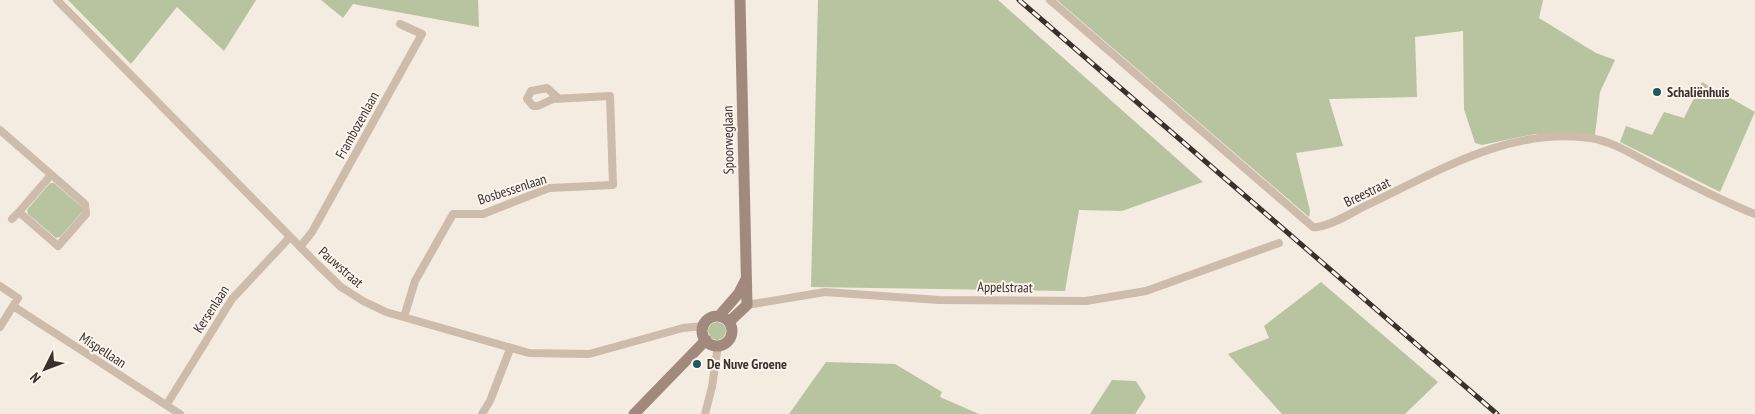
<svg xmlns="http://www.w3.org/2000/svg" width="1755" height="414" viewBox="0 0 1755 414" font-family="'PT Sans Narrow',sans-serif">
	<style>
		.green { fill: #b8c4a0 }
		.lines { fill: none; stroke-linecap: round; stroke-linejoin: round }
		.street { stroke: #cdbbac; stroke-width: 8 }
		.secondary { stroke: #a18a7d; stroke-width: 11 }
		.rail-casing { stroke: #3b302b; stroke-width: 5 }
		.rail { stroke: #fbf5ee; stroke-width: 3; stroke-dasharray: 9; stroke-linecap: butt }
		.poi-dot { fill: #1f5a5e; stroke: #fbf5ee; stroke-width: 2 }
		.labels { text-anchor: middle; stroke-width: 4; stroke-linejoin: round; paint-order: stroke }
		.poi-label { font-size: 14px; font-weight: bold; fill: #3b302b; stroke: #fbf5ee; text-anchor: start }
		.street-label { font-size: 14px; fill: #3b302b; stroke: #fbf5ee }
	</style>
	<rect width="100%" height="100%" fill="#f4ebe1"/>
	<!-- green -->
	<path class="green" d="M68,0H256L224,51L177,7L131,64Z
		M321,0H478L479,27L353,4L343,18Z
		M818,0H998L1203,182L1122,211L1079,210L1065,291L811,287Z
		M1057,0H1543L1539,18L1596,53L1615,60L1600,92L1595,135L1535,134L1482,145L1475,143L1464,109L1463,31L1415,37L1417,97L1329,99L1343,146L1296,153L1310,211L1309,217Z
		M1702,82L1755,112L1720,192L1620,142L1626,126L1652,135L1664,112L1684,118Z
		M50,183H54L82,207V212L60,237L56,238L28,214L27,210Z
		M1321,282L1438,382L1405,414H1282L1228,354L1269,338L1264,326Z
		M708 331a9 9 0 1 1 18 0a9 9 0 1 1-18 0Z
		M826,362L895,364L942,392L940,397L979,414H789Z
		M1112,380L1136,381L1146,397L1135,414H1090Z"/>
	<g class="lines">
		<!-- street -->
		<path class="street" d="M57,0L318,265L341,287L363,301L386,312L529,353L589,354L683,328L703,326
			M1050,0L1313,227C1326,229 1353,212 1365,206C1437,172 1508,127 1590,138C1611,141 1630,153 1649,163C1684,181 1719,200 1755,214
			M0,130L85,204L86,214L58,246L19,212L51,175
			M12,219L19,212
			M300,247L312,232L422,34L400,24
			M0,286L18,298L0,327
			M747,305L825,292L939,300L1086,301L1146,291L1279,243
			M13,306L180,414
			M404,317L415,281L453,214H483L549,188L613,185L610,96L553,99L538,106H533L527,99L531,91L547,88L558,98
			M167,404L232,299L290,237
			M482,414L490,401L510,349
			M705,414L712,387L718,345"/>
		<!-- secondary -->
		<path class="secondary" d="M719,316L739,293L745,281
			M702 331a15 15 0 1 1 30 0a15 15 0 1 1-30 0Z
			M729,322L747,305L740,0
			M634,414L706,340"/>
		<defs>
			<path id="rail" d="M1019,0L1497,414"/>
		</defs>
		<!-- rail casing -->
		<use href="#rail" class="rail-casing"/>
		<!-- rail -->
		<use href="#rail" class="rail"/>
	</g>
	<!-- markers -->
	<g class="poi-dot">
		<circle cx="1657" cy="92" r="5"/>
		<circle cx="697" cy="364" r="5"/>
	</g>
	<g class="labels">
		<!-- poi labels -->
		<g class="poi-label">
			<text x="1667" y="97">Schaliënhuis</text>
			<text x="707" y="369">De Nuve Groene</text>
		</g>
		<!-- street labels -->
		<g class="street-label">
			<text transform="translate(357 125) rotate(-61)" y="5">Frambozenlaan</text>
			<text transform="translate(728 140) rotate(-91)" y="5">Spoorweglaan</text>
			<text transform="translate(512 189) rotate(-18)" y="5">Bosbessenlaan</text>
			<text transform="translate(1367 192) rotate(-26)" y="5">Breestraat</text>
			<text transform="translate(341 267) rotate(41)" y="5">Pauwstraat</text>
			<text transform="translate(1005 287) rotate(1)" y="5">Appelstraat</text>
			<text transform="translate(211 309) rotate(-57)" y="5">Kersenlaan</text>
			<text transform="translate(103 350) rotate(33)" y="5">Mispellaan</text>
		</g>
	</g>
	<!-- north arrow -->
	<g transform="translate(45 369) rotate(228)" stroke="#fbf5ee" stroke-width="4" paint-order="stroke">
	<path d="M0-4L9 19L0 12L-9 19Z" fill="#3b302b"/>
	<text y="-8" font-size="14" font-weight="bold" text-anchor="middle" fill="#3b302b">N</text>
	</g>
</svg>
